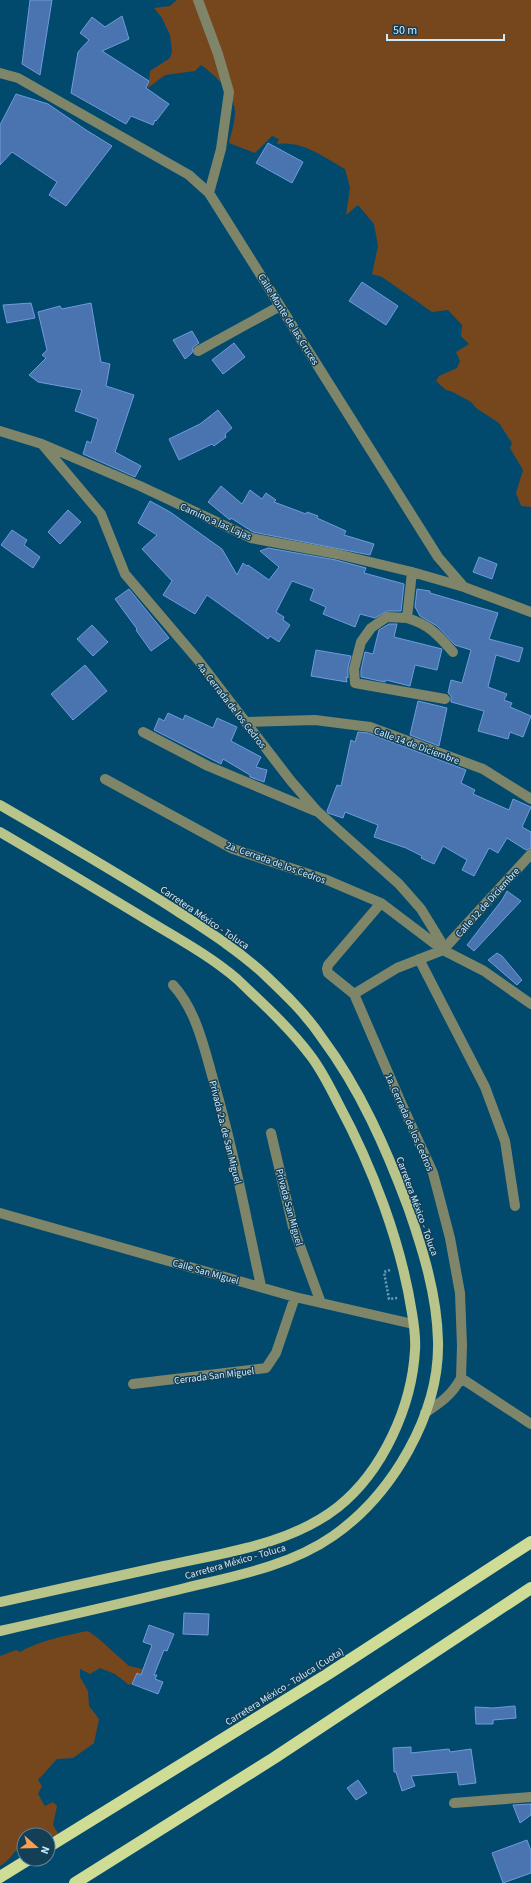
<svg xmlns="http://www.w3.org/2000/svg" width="531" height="1883" viewBox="0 0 531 1883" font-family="'Source Sans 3',sans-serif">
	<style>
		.green { fill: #76461d }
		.building { fill: #4a74b0; stroke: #6f9bdb }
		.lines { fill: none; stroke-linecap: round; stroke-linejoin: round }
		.path { stroke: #6d9fba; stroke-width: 2.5; stroke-dasharray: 2 2; stroke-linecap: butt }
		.minor { stroke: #7f8569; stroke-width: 10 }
		.major { stroke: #b8c489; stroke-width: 10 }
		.highway { stroke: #cedc95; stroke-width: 12 }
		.labels { text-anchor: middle; stroke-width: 3; stroke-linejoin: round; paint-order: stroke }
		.street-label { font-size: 10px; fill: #cbeafe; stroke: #133f57 }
	</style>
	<rect width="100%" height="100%" fill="#024a6d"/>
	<!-- green -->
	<path class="green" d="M177,0H531V507L521,506L516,493L523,470L510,448L512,443L499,423L476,408L471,402L453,392L446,390L436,381L439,376L457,368L460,361L456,352L469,344L461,336L462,325L448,310L432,312L382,277L372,274L378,246L374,224L358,205L346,215L350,188L345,169C324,157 302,140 277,144L279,139L272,136L255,153L229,143C231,134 235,122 235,112C234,92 216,76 201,65L195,71L165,75L148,88L150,71L170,58L172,51L170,35L162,18L154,8L170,6Z
		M88,1631L99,1639L129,1666L143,1669L140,1682H135L129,1685L115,1674L100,1668L90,1674L80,1669V1677L88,1691L89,1706L99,1719L94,1743L73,1758L57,1759L38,1780L42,1786L38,1794L45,1806L53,1802L57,1806L53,1825L59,1835L48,1837V1835H24V1846C14,1849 10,1861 0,1866V1656L16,1650L20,1652C38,1641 67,1635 88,1631Z"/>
	<!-- building -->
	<path class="building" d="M30,0H52L40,75L22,64Z
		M122,16L129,39L102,51L149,81L146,88L169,104L156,121L155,120L153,125L131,116L126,124L71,93L78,52L89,40L80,33L92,17L105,27Z
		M16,94L48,104L86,130L112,146L66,206L49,195L57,182L12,152L0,165V125Z
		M268,143L303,162L292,183L256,163Z
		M362,282L398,306L386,325L349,301Z
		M31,303L35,318L7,323L3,305Z
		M91,303L101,362L110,364L106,386L134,395L115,452L141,466L135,477L83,454L87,441L91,443L98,419L75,411L82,390L38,382L29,375L46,358L42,355L47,350L38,312L60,306L62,309Z
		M192,331L199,343L193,347L192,353L185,359L173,340Z
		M234,343L245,357L223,374L212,360Z
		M218,410L232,428L225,434L226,437L214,446L212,444L179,460L169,439L200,424Z
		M221,486L242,504L250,490L262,499L266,493L276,500L274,502L306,514L307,512L318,516L317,518L346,531L344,535L374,544L370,555L253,532L231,518L230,520L208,502Z
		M150,501L170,512L222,549L237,575L243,563L247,566L248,565L269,580L279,567L260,551L268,548L336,560L366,568L364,573L404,584L401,611H387L375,618L360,614L355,627L323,614L326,607L310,600L314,589L292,581L276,612L284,617L283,620L290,625L279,642L270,636L268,639L207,595L195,614L163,595L172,581L142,549L157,535L138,523Z
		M68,510L81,522L60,544L48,532Z
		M12,530L27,540L24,545L40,557L33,568L1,545Z
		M479,557L497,564L492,579L473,572Z
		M129,589L169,638L151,651L136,630L137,629L115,599Z
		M417,589L430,591V593L498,613L489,639L523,648L519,662L496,655L488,687L507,694L504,700L512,703L510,707L531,716L523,737L510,732L508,739L478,731L484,711L451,702V696L448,693L451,680L462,683L471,650L455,645L437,626L420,616L415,607Z
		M389,624H397L394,637L442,649L437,670L415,665L410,686L386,680L385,682L361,677V670L365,652L373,654L379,630Z
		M92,625L108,642L93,656L77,639Z
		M316,650L351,656L348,668V678L346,677L347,682L311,676Z
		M85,665L107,691L73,720L51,694Z
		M418,701L447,708L439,746L410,735Z
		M168,713L183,720L185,715L213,728L217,718L237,727L231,741L261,757L256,767L267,770L264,782L250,777V775L223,759L221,764L156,731L154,730L159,718L164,721Z
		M358,732L368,733L466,770L461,783L475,790L473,794L509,810L513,799L531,807L522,827L531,832V848L526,850L507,838L498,853L489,848L474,876L462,870L467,860L443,846L434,864L421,858L422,856L406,848L374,837L378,825L345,812L343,818L328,813L327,811L337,785L341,786L351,740L355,742Z
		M507,891L521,901L474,951L467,945L502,900Z
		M497,953L502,956L522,980L517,985L488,960Z
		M184,1613L209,1614L208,1635L183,1634Z
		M149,1625L174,1634L167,1651L164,1650L154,1675H157L155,1679L163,1682L158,1694L132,1684L137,1673L141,1675L152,1645L143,1642Z
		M515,1706L516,1718L493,1720V1724H476L475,1707L493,1708Z
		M411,1747V1753L449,1749L450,1752L471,1749L476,1783L459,1785L457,1772L411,1776L415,1786L402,1791L396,1772H394L393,1748Z
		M358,1780L367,1793L356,1800L347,1788Z
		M531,1804V1815L520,1823L513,1805Z
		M527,1840L531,1851V1873L503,1883L492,1853Z"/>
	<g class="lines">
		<!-- path -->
		<path class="path" d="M390,1270L384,1272L389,1299L398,1298"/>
		<!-- minor -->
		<path class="minor" d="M198,0L218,54L229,92L221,149L209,193
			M0,73L18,78L189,175L209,193L438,557L464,587L531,612
			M198,351L280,306
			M0,431L42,444L140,486L251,538L337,554L412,572L464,587
			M42,444L101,514L125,574L198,660L291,781L317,811L399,884L421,909L440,940L443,950
			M412,572L407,618C430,625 438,635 453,652
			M407,618L387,617L371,628L361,642L354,669L355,683L445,699
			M246,722L315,720L370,727L483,769L531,799
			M143,732L208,766L315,811
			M105,779L233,849L327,880L381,903L443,950L484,971L531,1004
			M381,903L328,965L327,969L328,973L354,994L402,1105L433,1173L450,1238L460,1293L462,1346L461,1378
			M419,959L485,1087L505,1141L515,1206
			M173,985C196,1010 204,1047 213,1079C233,1147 246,1217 261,1286
			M354,994L397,968L443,950L531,854
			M271,1133L293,1227L321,1303
			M0,1213L295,1297L413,1324
			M133,1384L266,1368L276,1353L295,1297
			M425,1413C440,1403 452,1395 461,1378L531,1424
			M454,1803L531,1797"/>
		<!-- major -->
		<path class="major" d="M0,805C59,839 118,873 174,909C206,930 237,949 265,975C285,994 306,1014 322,1038C360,1089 386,1148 408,1207C423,1250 437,1295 438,1341C440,1414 392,1495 333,1536C290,1566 235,1576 185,1588C124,1603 62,1617 0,1631
			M0,832C48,860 96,889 144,918C175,937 209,955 237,979C262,1003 289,1027 310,1055C321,1069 330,1087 338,1103C372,1166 401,1242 412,1313C414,1325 416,1337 415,1350C412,1406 383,1471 338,1507C290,1545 222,1553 164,1566C109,1578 55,1590 0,1602"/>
		<!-- highway -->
		<path class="highway" d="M48,1847L328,1674L531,1542
			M0,1877L29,1859
			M75,1883L274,1758L531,1588"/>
	</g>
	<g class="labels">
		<!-- street labels -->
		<g class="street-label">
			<text transform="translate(289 319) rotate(58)" y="4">Calle Monte de las Cruces</text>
			<text transform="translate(216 521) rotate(24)" y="4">Camino a las Lajas</text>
			<text transform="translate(232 705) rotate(52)" y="4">4a. Cerrada de los Cedros</text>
			<text transform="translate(417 745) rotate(20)" y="4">Calle 14 de Diciembre</text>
			<text transform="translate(276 862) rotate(20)" y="4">2a. Cerrada de los Cedros</text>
			<text transform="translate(487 902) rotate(-48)" y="4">Calle 12 de Diciembre</text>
			<text transform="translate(205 917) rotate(34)" y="4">Carretera México - Toluca</text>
			<text transform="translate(410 1122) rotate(66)" y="4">1a. Cerrada de los Cedros</text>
			<text transform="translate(226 1132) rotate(76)" y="4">Privada 2a. de San Miguel</text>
			<text transform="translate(418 1206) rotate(70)" y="4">Carretera México - Toluca</text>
			<text transform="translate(290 1207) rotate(75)" y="4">Privada San Miguel</text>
			<text transform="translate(206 1271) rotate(16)" y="4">Calle San Miguel</text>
			<text transform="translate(214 1375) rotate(-7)" y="4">Cerrada San Miguel</text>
			<text transform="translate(235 1561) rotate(-16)" y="4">Carretera México - Toluca</text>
			<text transform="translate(284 1686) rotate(-32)" y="4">Carretera México - Toluca (Cuota)</text>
		</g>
	</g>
	<!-- north arrow -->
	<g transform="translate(36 1847) rotate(110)"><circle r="19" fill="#133f57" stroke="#5d839a"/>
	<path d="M0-3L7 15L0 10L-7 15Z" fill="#fb9e51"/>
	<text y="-6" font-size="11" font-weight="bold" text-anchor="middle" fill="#cbeafe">N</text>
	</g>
	<!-- scale -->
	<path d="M387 34v6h117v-6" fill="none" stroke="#cbeafe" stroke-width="2"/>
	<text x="393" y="34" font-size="12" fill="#cbeafe" stroke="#133f57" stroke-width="3" paint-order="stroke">50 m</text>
</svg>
